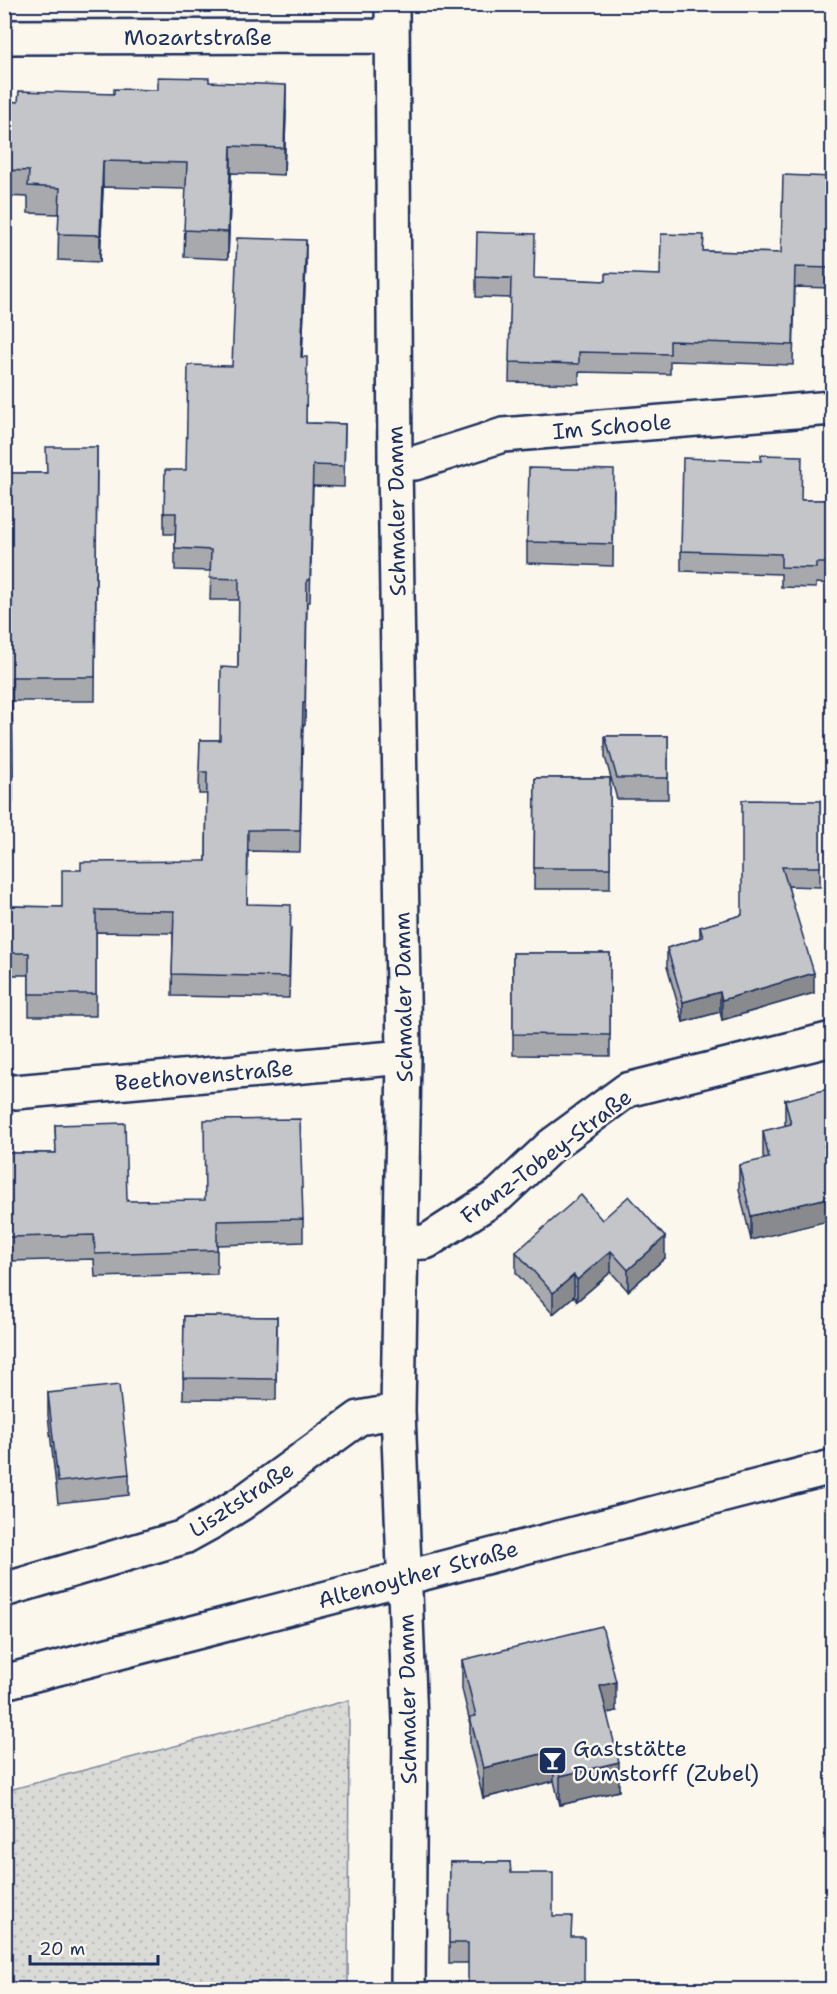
<svg xmlns="http://www.w3.org/2000/svg" width="837" height="1994" viewBox="0 0 837 1994" font-family="'Shantell Sans',sans-serif">
	<style>
		.grass { fill: url(#grass-dots); stroke: #7a849a; stroke-width: 1.5 }
		.lines { fill: none; stroke-linecap: round; stroke-linejoin: round }
		.minor-casing { stroke: #1b2f5e; stroke-width: 38 }
		.major-casing { stroke: #1b2f5e; stroke-width: 38 }
		.minor { stroke: #fbf7ec; stroke-width: 33 }
		.major { stroke: #fbf7ec; stroke-width: 33 }
		.wall { fill: #a8a9ad; stroke: #1b2f5e; stroke-width: 1.5 }
		.shaded-wall { fill: #888a8d; stroke: #1b2f5e; stroke-width: 1.5 }
		.building { fill: #c3c5c9; stroke: #1b2f5e; stroke-width: 1.5 }
		.labels { text-anchor: middle; stroke-width: 5; stroke-linejoin: round; paint-order: stroke }
		.street-label { font-size: 22px; fill: #1b2f5e; stroke: #fbf7ec }
		.poi-label { font-size: 22px; fill: #1b2f5e; stroke: #fbf7ec; text-anchor: start }
	</style>
	<defs>
		<pattern id="grass-dots" width="8" height="8" patternUnits="userSpaceOnUse" patternTransform="scale(1.5)"><rect width="8" height="8" fill="#dadad7"/><path d="M2 2h.1M6 6h.1" fill="none" stroke="#babbbb" stroke-width="1.8" stroke-linecap="round"/></pattern>
	</defs>
	<rect width="100%" height="100%" fill="#fbf7ec"/>
	<filter id="ink" filterUnits="userSpaceOnUse"><feTurbulence type="fractalNoise" baseFrequency=".0167" numOctaves="2"/><feDisplacementMap in="SourceGraphic" scale="12" xChannelSelector="R" yChannelSelector="G"/><feConvolveMatrix kernelMatrix="1 2 1 2 8 2 1 2 1" color-interpolation-filters="sRGB"/></filter>
	<g filter="url(#ink)">
		<!-- grass -->
		<path class="grass" d="M349,1700L348,1989H5V1791Z"/>
		<g class="lines">
			<defs>
				<path id="minor" d="M392,4L395,463L404,1057L398,1411L410,1721L408,1990
					M4,37L391,36
					M395,463H415L503,435L832,408
					M4,1093L404,1057
					M402,1243L426,1242L499,1195L552,1145L627,1090L832,1039
					M4,1590L184,1537L213,1521L242,1503L359,1418L398,1411"/>
				<path id="major" d="M4,1682L832,1467"/>
			</defs>
			<!-- minor casing -->
			<use href="#minor" class="minor-casing"/>
			<!-- major casing -->
			<use href="#major" class="major-casing"/>
			<!-- minor -->
			<use href="#minor" class="minor"/>
			<!-- major -->
			<use href="#major" class="major"/>
		</g>
		<!-- wall -->
		<path class="wall" d="M209,82L286,111L284,175L231,173L228,259L184,257L186,189L103,187L100,262L58,260L59,214L28,213V197L4,196V101L18,102L114,94L158,90Z
			M832,177V288L795,287L793,365L670,361V374L579,372V384L509,382L511,298L476,297V277L606,281L660,275L704,251L781,253Z
			M306,262L302,357L306,423L345,424L344,487L313,486L310,602H307L305,725H303L300,852L248,851L247,904L291,927L289,998L172,996L173,933L96,932V1016H29V975H4V906L62,907L81,870L206,861L207,794H199L200,740H220L238,668L239,600H210L211,571L175,570V534H164V513L186,470L232,366Z
			M97,447L95,701H12L13,802H4V473H46Z
			M614,491L613,566L527,563V542Z
			M801,500H832V584L816,583V588L781,587V574L681,571V551Z
			M605,736H668V799H617L605,757Z
			M535,778H610V889H534Z
			M820,801V887L788,886L814,993L722,1020L720,1012L683,1022L667,967V948L700,938V927L742,915Z
			M513,953H610V1056L513,1055Z
			M785,1100L829,1168L751,1240L739,1189V1165L764,1160L763,1155V1131L785,1126Z
			M55,1125L127,1201L303,1219V1242L217,1245V1274L95,1277L94,1259L9,1261V1271H4V1153H56Z
			M602,1220L665,1258L628,1291L611,1272L577,1301L574,1296L553,1314L516,1273V1252Z
			M184,1316L277,1317L276,1400L183,1399Z
			M48,1393L129,1474V1495L58,1503L48,1415Z
			M462,1660L616,1711L607,1713L619,1791L560,1805L554,1781L483,1798L470,1746V1722L462,1689Z
			M450,1862H510L468,1963H449Z"/>
		<!-- shaded-wall -->
		<path class="shaded-wall" d="M286,85V111L284,175V148Z
			M231,146V173L228,259V232Z
			M103,161V187L100,262V235Z
			M306,240V262L301,378V357Z
			M814,973V993L722,1020V1000Z
			M720,992V1012L683,1022V1002Z
			M832,1143V1167L824,1169V1145Z
			M832,1197V1220L751,1240V1216Z
			M665,1237V1258L628,1291V1270Z
			M611,1251V1272L577,1301V1280Z
			M574,1275V1296L553,1314V1293Z
			M616,1682V1711L600,1715V1686Z
			M554,1751V1781L483,1798V1768Z
			M619,1762V1791L560,1805V1776Z"/>
		<!-- building -->
		<path class="building" d="M158,77L209,78V82L286,85L284,148L231,146L228,232L184,230L187,163L103,161L100,235L58,234L60,188L28,186L29,171L4,170V101L18,102L19,91L114,94V89L158,90Z
			M783,175L832,177V268L795,267L793,345L670,341V354L579,352V364L509,362L511,278L476,277L477,232L535,234L534,278L606,281V273L660,275L661,234L704,235L703,251L781,253Z
			M237,238L306,240L301,357H307L306,423L345,424L344,466L313,465L310,580H307L305,703H303L300,830H248L247,904L291,905L289,977L172,974L174,911L96,910V994H29V953H4V906L62,907V870H81V862L206,861L207,772H199L200,740H220L221,667L238,668L239,579L210,578L211,550L175,548L176,513H164L165,470H186L188,365L232,366Z
			M46,447H97L95,677H12L13,779H4V473H47Z
			M761,455L802,456L801,500H832V563H816V568L781,567V554L681,551L683,458L761,461Z
			M529,468L614,470L613,544L527,542Z
			M605,736H668V778H617Z
			M535,778H610V868H534Z
			M742,800L820,801V867H782L814,973L722,1000L720,992L683,1002L667,948L703,937L700,927L742,915Z
			M513,953H610V1035L513,1034Z
			M832,1088V1143L824,1145L832,1181V1197L751,1216L739,1165L769,1158L763,1131L791,1124L785,1100Z
			M300,1119L303,1219L217,1221V1250L95,1254L94,1235L9,1237V1247H4V1153H56L55,1125L125,1123L127,1201L205,1200L204,1120Z
			M581,1195L602,1220L629,1196L665,1237L628,1270L611,1251L577,1280L574,1275L553,1293L516,1252Z
			M184,1316L277,1317L276,1379L183,1378Z
			M119,1385L129,1474L58,1482L48,1393Z
			M602,1626L616,1682L600,1686L619,1762L560,1776L554,1751L483,1768L470,1717L476,1716L462,1660Z
			M450,1862H510L511,1873H553V1916H572L571,1937H584V1989H468V1943H449Z"/>
	</g>
	<!-- icons -->
	<defs>
		<symbol id="bar-square" viewBox="-11 -11 22 22"><rect x="-9" y="-9" width="18" height="18" rx="4" fill="#1b2f5e" stroke="#fbf7ec"/><path d="M-6-5H6L.8 .8V4.5H3.5V6h-7V4.5H-.8V.8Z" fill="#fff"/></symbol>
	</defs>
	<g fill-rule="evenodd">
		<use href="#bar-square" x="536" y="1744" width="33" height="33"/>
	</g>
	<g class="labels">
		<!-- street labels -->
		<g class="street-label">
			<text x="198" y="45">Mozartstraße</text>
			<text transform="translate(612 426) rotate(-5)" y="8">Im Schoole</text>
			<text transform="translate(396 511) rotate(-91)" y="8">Schmaler Damm</text>
			<text transform="translate(403 997) rotate(-91)" y="8">Schmaler Damm</text>
			<text transform="translate(204 1075) rotate(-5)" y="8">Beethovenstraße</text>
			<text transform="translate(546 1156) rotate(-37)" y="8">Franz-Tobey-Straße</text>
			<text transform="translate(241 1499) rotate(-33)" y="8">Lisztstraße</text>
			<text transform="translate(418 1574) rotate(-15)" y="8">Altenoyther Straße</text>
			<text transform="translate(407 1699) rotate(-91)" y="8">Schmaler Damm</text>
		</g>
		<!-- poi labels -->
		<g class="poi-label">
			<text x="573" y="1756">Gaststätte<tspan x="573" dy="25">Dumstorff (Zubel)</tspan></text>
		</g>
	</g>
	<!-- margin -->
	<rect width="837" height="1994" fill="none" stroke="#fbf7ec" stroke-width="24"/>
	<rect x="12" y="12" width="813" height="1970" fill="none" stroke="#1b2f5e" stroke-width="2" filter="url(#ink)"/>
	<!-- scale -->
	<path d="M30 1955v9h128v-9" fill="none" stroke="#1b2f5e" stroke-width="3"/>
	<text x="39" y="1955" font-size="18" fill="#1b2f5e" stroke="#fbf7ec" stroke-width="4.5" paint-order="stroke">20 m</text>
</svg>
